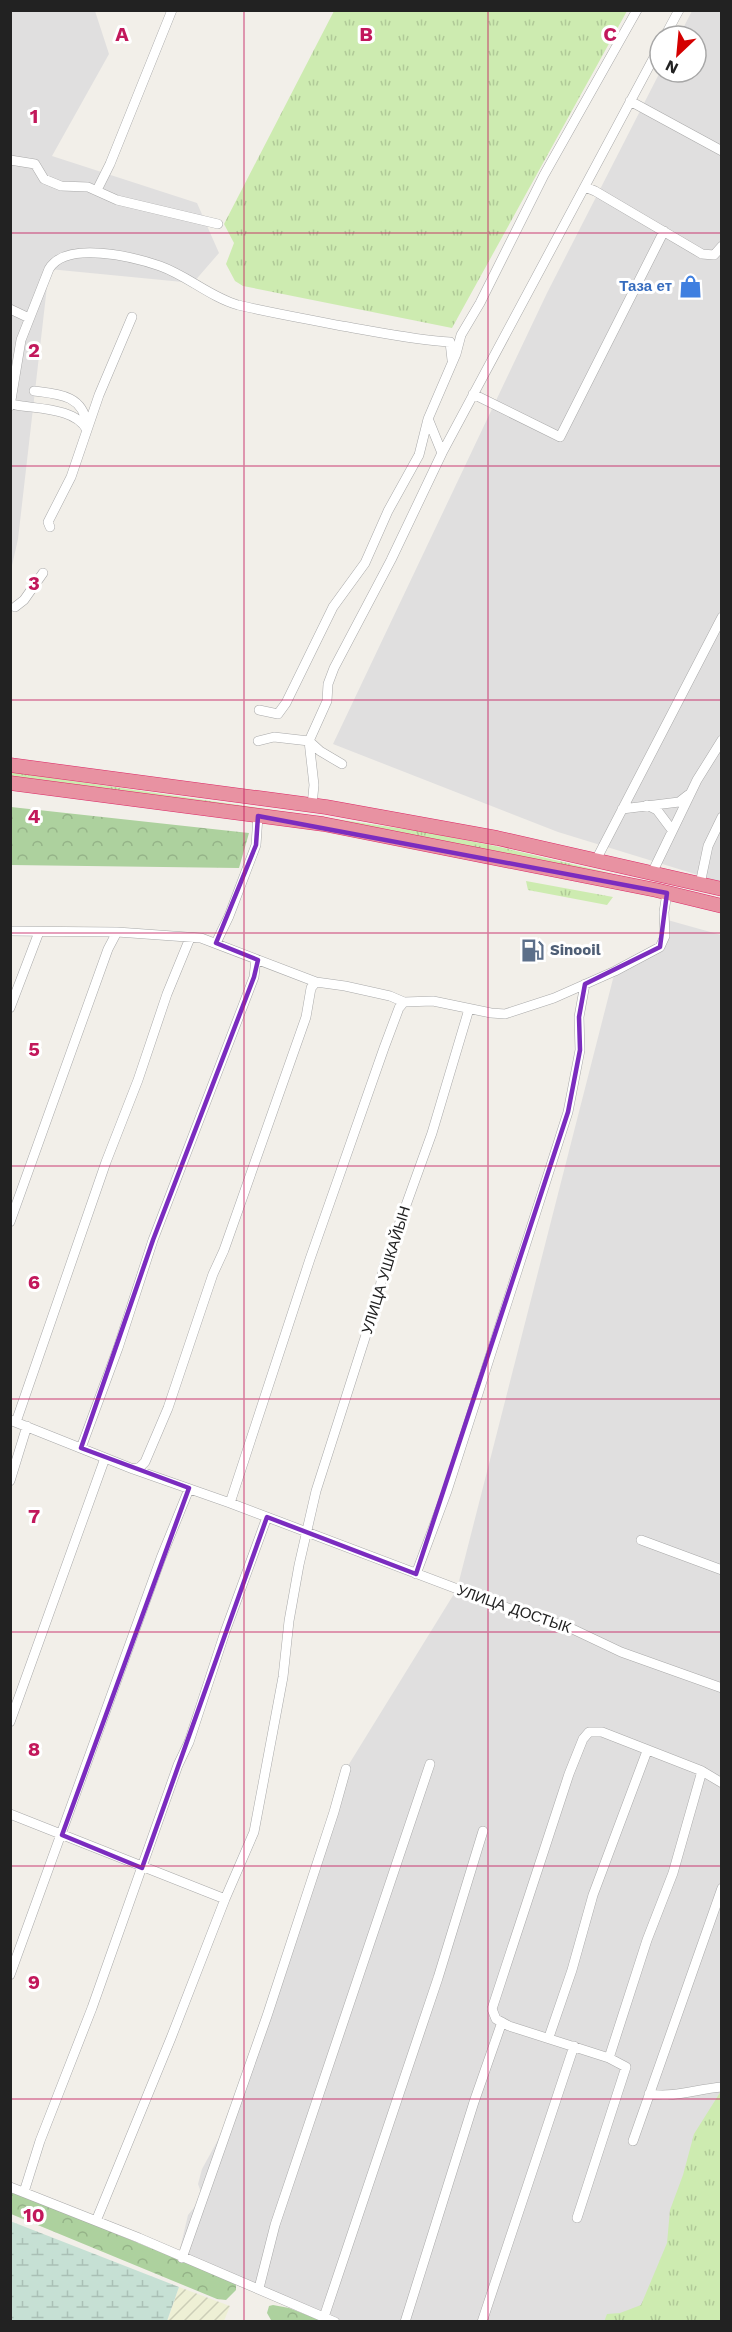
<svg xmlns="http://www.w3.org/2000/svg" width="732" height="2332" viewBox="0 0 732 2332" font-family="'Work Sans',sans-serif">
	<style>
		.residential { fill: #e0dfdf }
		.farmland { fill: url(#farmland-furrows) }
		.grass { fill: url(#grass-tufts) }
		.forest { fill: url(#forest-crowns) }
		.wetland { fill: url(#wetland-marsh) }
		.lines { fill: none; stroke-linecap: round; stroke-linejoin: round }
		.minor-casing { stroke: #a9a9a9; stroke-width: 10 }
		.highway-casing { stroke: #dc2a67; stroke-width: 15 }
		.minor { stroke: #fff; stroke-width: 9 }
		.highway { stroke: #e892a2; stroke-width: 14 }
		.marked { fill: none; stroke: #7b2cbf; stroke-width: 4.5; stroke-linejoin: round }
		.grid { fill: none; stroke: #c2185b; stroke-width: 1.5; stroke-opacity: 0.55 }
		.labels { text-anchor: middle; stroke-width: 6; stroke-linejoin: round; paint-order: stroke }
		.shop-label { font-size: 15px; font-weight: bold; fill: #366cbe; stroke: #fff; text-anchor: end }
		.service-label { font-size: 15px; font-weight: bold; fill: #4e5e75; stroke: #fff; text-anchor: start }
		.street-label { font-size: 15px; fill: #222; stroke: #fff }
		.grid-label { font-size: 20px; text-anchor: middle; font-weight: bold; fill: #c2185b; stroke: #fff; stroke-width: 6; stroke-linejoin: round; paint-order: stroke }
	</style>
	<defs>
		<pattern id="farmland-furrows" width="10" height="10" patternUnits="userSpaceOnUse" patternTransform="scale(1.5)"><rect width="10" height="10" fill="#eef0d5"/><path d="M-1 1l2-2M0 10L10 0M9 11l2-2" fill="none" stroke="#ccceb7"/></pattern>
		<pattern id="grass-tufts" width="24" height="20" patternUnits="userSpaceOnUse" patternTransform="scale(1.5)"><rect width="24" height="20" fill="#cdebb0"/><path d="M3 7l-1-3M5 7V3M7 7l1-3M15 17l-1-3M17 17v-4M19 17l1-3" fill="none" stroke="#b0c997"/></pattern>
		<pattern id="forest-crowns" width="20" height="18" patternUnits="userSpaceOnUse" patternTransform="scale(1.5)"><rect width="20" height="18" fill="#add19e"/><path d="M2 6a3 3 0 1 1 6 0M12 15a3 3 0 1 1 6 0" fill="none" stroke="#95b388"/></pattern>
		<pattern id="wetland-marsh" width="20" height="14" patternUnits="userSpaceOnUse" patternTransform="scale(1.5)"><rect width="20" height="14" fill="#c6e0d4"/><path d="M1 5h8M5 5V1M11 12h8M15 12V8" fill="none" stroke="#aac0b6"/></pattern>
	</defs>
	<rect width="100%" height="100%" fill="#f2efe9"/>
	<!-- residential -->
	<path class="residential" d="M11,11H95L109,54L52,156L197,203L219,253L193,283L49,269L18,539L11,570Z
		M692,11H721V882L558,832L333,744L547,293L660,72H696V36H679Z
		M664,919L721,935V2321H335L179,2253L188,2215L196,2205L205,2203L198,2184L202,2169L230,2118L346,1769L457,1589L615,971L660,947Z"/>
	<!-- farmland -->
	<path class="farmland" d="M179,2287L230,2306L224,2321L167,2322Z"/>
	<!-- grass -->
	<path class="grass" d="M334,11H627L452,328L243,286L235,281L226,264L234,243L224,224Z
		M11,772L425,832L500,847L614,874L311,819L11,779Z
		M526,881L613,897L607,905L528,890Z
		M721,2091V2321L604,2322L607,2314L620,2313L641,2305L667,2243L670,2210L683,2175L694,2134Z"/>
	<!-- forest -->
	<path class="forest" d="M11,807L249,833L239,868L11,865Z
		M10,2190L230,2281L236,2284V2290L226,2300L217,2299L11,2214Z
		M273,2305L289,2308L322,2321H275L271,2320L267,2313L269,2306Z"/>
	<!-- wetland -->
	<path class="wetland" d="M10,2221L179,2287L167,2321H11Z"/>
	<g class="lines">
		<defs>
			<path id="minor" d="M665,36L679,10
				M630,101L722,151
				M10,160L35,164L44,179L61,186L88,187L117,200L218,224
				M585,187L595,191L702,254L714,255L722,246
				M97,190L110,164L172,10
				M10,309L29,318
				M34,391C59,394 83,395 87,425
				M473,394L560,437L664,231
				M16,405C38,409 76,408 87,430
				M10,406L21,340L49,269C66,240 134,257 160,266C188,276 210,297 238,305C272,313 307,319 342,326C378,332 414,340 450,342L452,360
				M429,421L442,453
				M50,527L48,522L71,477L99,395L132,317
				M15,607L24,600L43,573
				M259,710L278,714L286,703L333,607L365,563L388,511L419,455L428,419L456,354L461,335L480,303L544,175L637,10
				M258,741L274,737L309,741L320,751L342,764
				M312,805L314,785L309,741L327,701L328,684L334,668L391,560L442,453L660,46
				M647,805L657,810L672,830
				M622,809L679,802L688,795
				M596,860L722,617
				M652,873L697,780L722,740
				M700,884L708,846L722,817
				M10,931L117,932L201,938L316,982L345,986L390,996L404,1002L433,1001L491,1013L505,1014L554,998L615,971L660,947L665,936L664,912L667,893
				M216,943L229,916L256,845L258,816
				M10,1008L39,932
				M10,1222L108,949L117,932
				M10,1420L133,1469L230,1503L542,1621L564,1625L621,1652L722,1688
				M16,1422L106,1162L138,1080L167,994L190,938
				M81,1448L118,1348L153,1240L254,977L256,959
				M133,1469L140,1467L145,1462L168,1408L213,1274L224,1250L306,1017L311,988L316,982
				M10,1481L27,1426
				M230,1503L310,1259L384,1048L399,1008L404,1002
				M641,1540L722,1570
				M416,1574L447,1491L568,1112L580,1050L579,1017L585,984
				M10,1722L105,1458
				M10,1814L225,1899
				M10,1975L161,1558L189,1489
				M549,2037L572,1970L593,1895L647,1751
				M609,2058L647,1940L673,1873L702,1771
				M649,2094C675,2098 696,2089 722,2087
				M633,2141L722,1888
				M10,2187L139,2238L335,2322
				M24,2192L40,2141L92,2008L178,1765L189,1742L225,1632L267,1517
				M577,2218L626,2067L609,2058L509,2026L496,2019L492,2009L569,1774L583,1739L589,1732H602L702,1771L722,1783
				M96,2221L171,2038L225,1899L254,1832L283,1677L289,1621L299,1565L316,1491L379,1294L383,1269L432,1133L469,1009
				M182,2258L267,2016L334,1812L346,1769
				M259,2288L275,2225L430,1764
				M324,2317L438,1978L483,1831
				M405,2322L474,2102L502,2022
				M482,2322L574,2046"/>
			<path id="highway" d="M10,765L326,807L497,838L722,889
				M10,783L323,824L656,890L722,906"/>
		</defs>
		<!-- minor casing -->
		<use href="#minor" class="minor-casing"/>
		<!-- highway casing -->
		<use href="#highway" class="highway-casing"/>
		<!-- minor -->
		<use href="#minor" class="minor"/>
		<!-- highway -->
		<use href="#highway" class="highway"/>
	</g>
	<!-- marked area -->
	<path class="marked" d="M258,816L667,893L660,947L585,984L579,1017L580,1050L568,1112L416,1574L267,1517L142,1868L62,1835L189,1488L81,1448L153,1240L254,977L258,960L216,943L256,845Z"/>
	<!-- grid -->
	<path class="grid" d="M244,10V2322M488,10V2322M10,233H722M10,466H722M10,700H722M10,933H722M10,1166H722M10,1399H722M10,1632H722M10,1866H722M10,2099H722"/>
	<!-- icons -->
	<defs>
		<symbol id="shop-bare" viewBox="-9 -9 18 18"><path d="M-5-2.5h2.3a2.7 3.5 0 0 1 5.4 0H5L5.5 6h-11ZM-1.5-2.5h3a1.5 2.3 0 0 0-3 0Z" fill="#3f7fe0" stroke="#fff" stroke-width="2.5" paint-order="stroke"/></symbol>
		<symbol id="fuel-bare" viewBox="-9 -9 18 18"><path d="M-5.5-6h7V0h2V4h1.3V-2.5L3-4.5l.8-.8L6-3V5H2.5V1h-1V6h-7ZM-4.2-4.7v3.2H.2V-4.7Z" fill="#5c6f8a" stroke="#fff" stroke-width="2.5" paint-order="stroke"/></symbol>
	</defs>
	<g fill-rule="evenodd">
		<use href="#shop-bare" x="674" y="270" width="33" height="33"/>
		<use href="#fuel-bare" x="516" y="934" width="33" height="33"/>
	</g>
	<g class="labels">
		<!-- shop labels -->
		<g class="shop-label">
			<text x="672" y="291">Таза ет</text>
		</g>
		<!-- service labels -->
		<g class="service-label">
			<text x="550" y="955">Sinooil</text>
		</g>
		<!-- street labels -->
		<g class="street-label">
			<text transform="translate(386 1270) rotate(-73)" y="5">УЛИЦА УШКАЙЫН</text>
			<text transform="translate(514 1609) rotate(19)" y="5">УЛИЦА ДОСТЫК</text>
		</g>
	</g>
	<g class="grid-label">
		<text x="122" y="41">A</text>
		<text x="366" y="41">B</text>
		<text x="610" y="41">C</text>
		<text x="34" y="123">1</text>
		<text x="34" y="357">2</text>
		<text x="34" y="590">3</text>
		<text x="34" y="823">4</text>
		<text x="34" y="1056">5</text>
		<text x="34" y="1289">6</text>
		<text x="34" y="1523">7</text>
		<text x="34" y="1756">8</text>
		<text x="34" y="1989">9</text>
		<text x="34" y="2222">10</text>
	</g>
	<!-- border -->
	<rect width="732" height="2332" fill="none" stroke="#222222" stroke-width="24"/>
	<!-- north arrow -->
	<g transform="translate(678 54) rotate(206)"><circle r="28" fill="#ffffff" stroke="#a7a7a7" stroke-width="1.5"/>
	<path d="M0-4.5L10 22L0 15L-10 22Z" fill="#d40000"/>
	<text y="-9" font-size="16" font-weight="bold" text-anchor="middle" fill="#222222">N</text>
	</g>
</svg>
